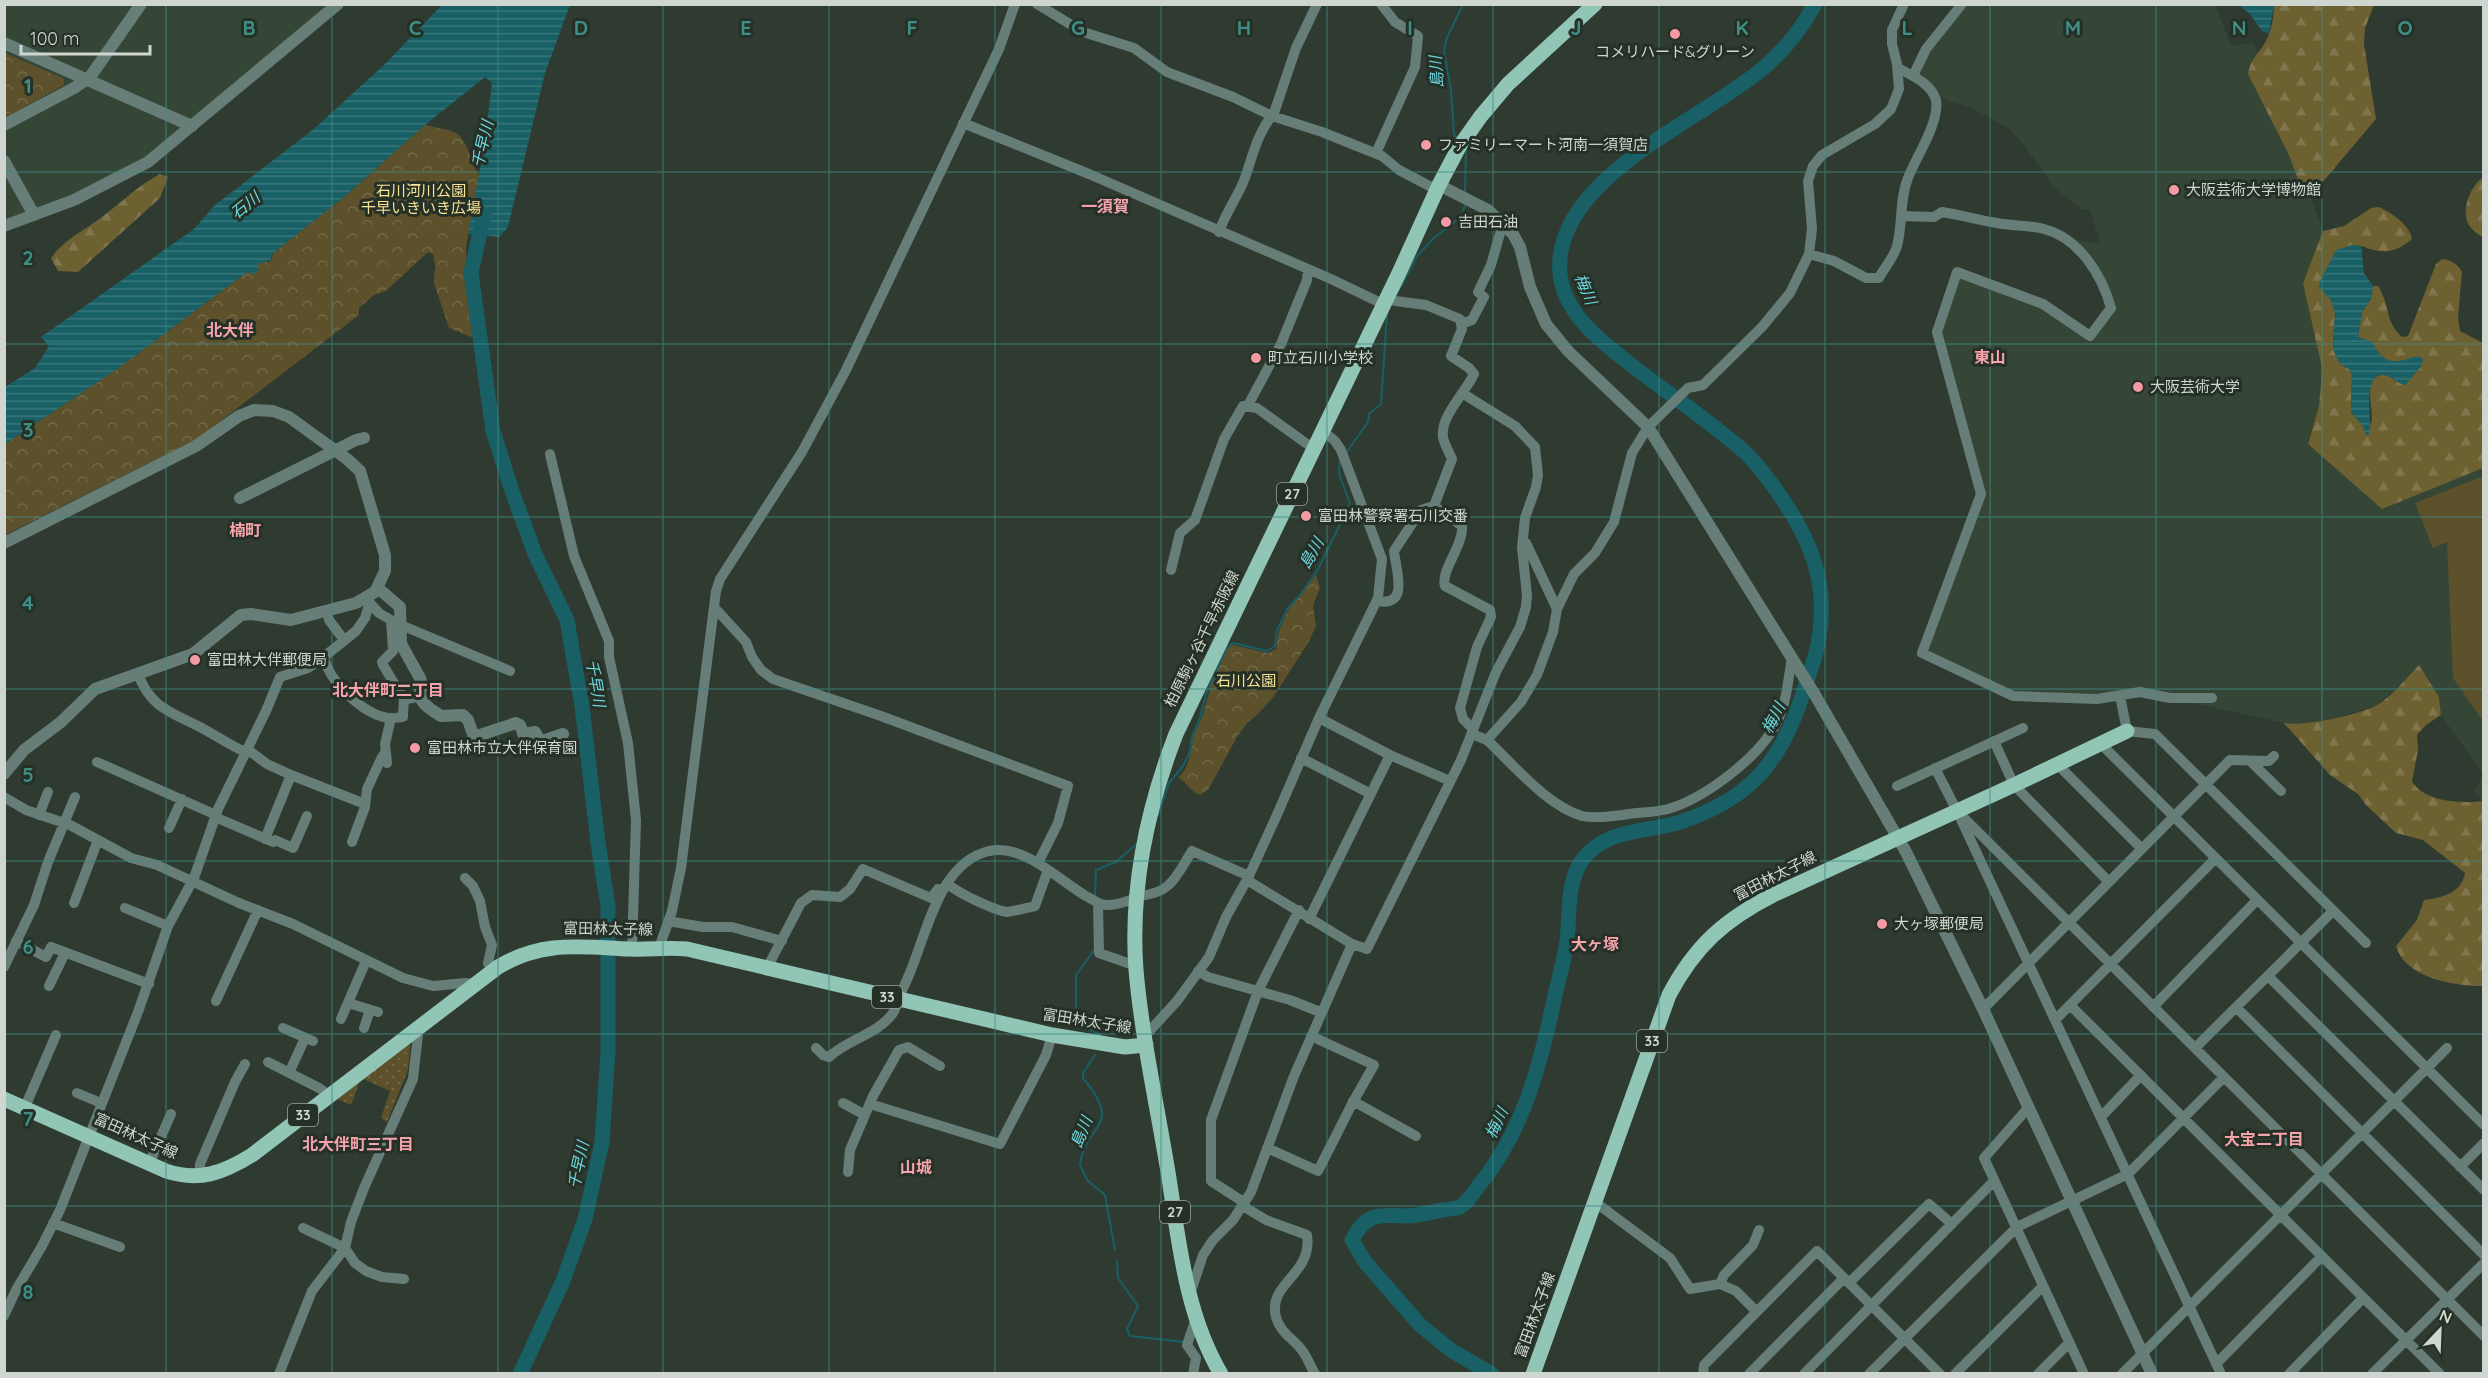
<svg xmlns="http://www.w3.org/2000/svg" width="2488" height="1378" viewBox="0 0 2488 1378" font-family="Quicksand,'Noto Sans JP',sans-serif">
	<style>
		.built { fill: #354637 }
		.grass { fill: url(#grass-dots) }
		.forest { fill: url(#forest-firs) }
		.park { fill: url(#park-crowns) }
		.pitch { fill: #5c512a }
		.water { fill: url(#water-rules) }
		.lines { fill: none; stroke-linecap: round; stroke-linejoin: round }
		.stream { stroke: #186065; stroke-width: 2 }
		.river { stroke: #186065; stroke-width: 15 }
		.minor { stroke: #667e77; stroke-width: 10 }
		.tertiary { stroke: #667e77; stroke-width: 12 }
		.primary { stroke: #91c5b6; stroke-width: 15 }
		.grid { fill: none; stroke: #3f8e86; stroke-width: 1.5; stroke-opacity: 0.55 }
		.poi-dot { fill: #f49aa4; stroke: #253027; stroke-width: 2 }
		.labels { text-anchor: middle; stroke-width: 6; stroke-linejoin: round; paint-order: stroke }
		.shield { fill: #253027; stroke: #9ca49d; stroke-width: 1.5 }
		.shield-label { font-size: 14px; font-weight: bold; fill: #cfd6cf }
		.poi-label { font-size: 15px; fill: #cfd6cf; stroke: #253027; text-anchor: start }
		.park-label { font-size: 15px; fill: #f6e194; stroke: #253027 }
		.street-label { font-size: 15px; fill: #cfd6cf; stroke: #253027 }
		.water-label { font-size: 16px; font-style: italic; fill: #6ed8e0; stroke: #253027 }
		.neighbourhood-label { font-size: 16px; font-weight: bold; fill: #f7a3ac; stroke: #253027 }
		.grid-label { font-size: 20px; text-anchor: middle; font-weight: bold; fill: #3f8e86; stroke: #253027; stroke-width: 6; stroke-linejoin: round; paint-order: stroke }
	</style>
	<defs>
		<pattern id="grass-dots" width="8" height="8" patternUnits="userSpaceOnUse" patternTransform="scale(1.5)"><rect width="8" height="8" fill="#5c512a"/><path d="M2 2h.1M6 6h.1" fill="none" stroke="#726948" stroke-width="1.8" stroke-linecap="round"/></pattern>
		<pattern id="forest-firs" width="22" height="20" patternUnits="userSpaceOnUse" patternTransform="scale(1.5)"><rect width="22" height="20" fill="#6d6031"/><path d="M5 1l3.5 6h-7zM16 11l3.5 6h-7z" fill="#81764e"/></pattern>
		<pattern id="park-crowns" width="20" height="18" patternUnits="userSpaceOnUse" patternTransform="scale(1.5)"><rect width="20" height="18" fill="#5c512a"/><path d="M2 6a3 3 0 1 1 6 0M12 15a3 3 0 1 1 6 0" fill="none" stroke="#726948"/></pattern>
		<pattern id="water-rules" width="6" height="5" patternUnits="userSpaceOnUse" patternTransform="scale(1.5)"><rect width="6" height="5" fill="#186065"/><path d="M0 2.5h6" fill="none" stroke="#39767a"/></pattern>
	</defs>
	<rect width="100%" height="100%" fill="#2f3a31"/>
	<!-- built -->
	<path class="built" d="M5,5H331L147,158L76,197L5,221Z
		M1966,5H2215L2231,45L2254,44L2323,231L2303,283L2322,368L2319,406L2308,443L2483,447V801L2474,792L2483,774L2441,715L2439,697L2419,665L2398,687L2375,706L2335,718L2294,725L2133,690L2094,694L2015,692L1927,649L1985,494L1940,334L1956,281L1961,278L2039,306L2089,342L2115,309L2072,239L2100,244L2090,209H2081L2053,186L2024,145L2008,128L1972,108L1945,100L1920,74L1928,49Z"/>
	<!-- grass -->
	<path class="grass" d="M411,1037L408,1070L387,1122L381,1118L390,1091L361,1078L351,1105L333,1097Z"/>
	<!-- forest -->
	<path class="forest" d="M2274,5H2374L2365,28L2364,44L2376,119L2321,184L2304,196L2289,155L2248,74C2250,61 2256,56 2263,46C2271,34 2274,18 2274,5Z
		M160,174L168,177L160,198L78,272L58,271L51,258C63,241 78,234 95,222C117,207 136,186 160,174Z
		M2483,178V237C2477,234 2469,228 2467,221C2462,207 2472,184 2483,178Z
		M2379,207C2393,214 2409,224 2412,239C2394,254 2383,254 2361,246L2329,267L2320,281L2331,300L2335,313L2333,349L2340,364L2349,369L2352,375L2351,412L2363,426L2366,435C2368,431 2372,423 2372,417C2372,405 2363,375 2384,375C2391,375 2398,384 2405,385L2422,365L2417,356C2395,365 2383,365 2372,342L2358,337L2362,312L2371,299L2373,286H2378C2390,304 2385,322 2402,337L2408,336L2436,264L2442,259C2451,260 2458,264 2462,272L2458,318L2460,331L2483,343V468L2382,509L2308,444L2319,406L2322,368L2303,283L2323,231L2344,226L2371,208Z
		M2419,665L2439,697L2441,715L2426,725L2417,735L2418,750L2412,781C2423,802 2463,804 2483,801L2484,986H2481C2453,986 2404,977 2396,946L2417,920L2424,900C2441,898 2462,893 2465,873L2423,840L2396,833L2366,805L2358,794L2330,775L2284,723C2302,727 2358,715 2375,706C2392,697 2406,678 2419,665Z"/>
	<!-- park -->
	<path class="park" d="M5,53L64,79V85L5,118Z
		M425,125C433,127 441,128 448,130C469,134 468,160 479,175L466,246L467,295L473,335L471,337L449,328L434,283L435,265L433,254L428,252L386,291L374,295L359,308V315L197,439L5,535V444L120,367L247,272C253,268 257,264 263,260L268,263L272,259L273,253L344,197Z
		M1316,575L1320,588L1313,605L1316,626L1308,643L1274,696L1257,715L1247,723L1237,737L1208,790L1200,795C1192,793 1186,782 1178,777C1189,770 1190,751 1193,739C1195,731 1199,725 1202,717C1208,701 1216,651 1233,645L1268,653L1276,649L1279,630L1289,609Z"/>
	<!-- pitch -->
	<path class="pitch" d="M2481,477L2484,482L2483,721L2453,678L2447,542L2433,548L2415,503Z"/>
	<!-- water -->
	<path class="water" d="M442,5H570L545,73L508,227L499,237L468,234L484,147L492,83L485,77L425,125L344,197L273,253L270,261L259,263L257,272L253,274L247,272L120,367L5,444V387L35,368L49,346L41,337L194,229L215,205L315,128L384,65Z
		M2239,5H2274L2269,33L2262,31L2250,14Z
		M2352,245L2361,246L2364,273L2373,286L2371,299L2362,312L2358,337L2372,342C2383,365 2395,364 2417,356L2423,359L2422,365L2405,385C2398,384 2392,375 2384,375C2361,373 2373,421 2369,434L2366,435L2363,426L2351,412L2352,375L2349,369L2340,364L2333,349L2335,313L2331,300L2319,287L2320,281L2336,250Z"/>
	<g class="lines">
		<!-- stream -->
		<path class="stream" d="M1457,138L1454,134L1451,90L1444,52L1446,40L1463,4
			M1465,193L1466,150
			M1399,290L1417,256L1435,237L1461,217L1465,205
			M1346,453L1368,422L1369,414L1381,404L1387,314
			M1158,815L1169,783L1183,766L1190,752L1192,737L1200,718L1206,694L1227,647L1233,643L1267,651L1275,646L1277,630L1288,608L1300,595L1317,571L1350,504L1339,474L1340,459
			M1095,896L1096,870L1116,862L1139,842
			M1094,950L1076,975V1012L1084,1027L1101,1035
			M1095,1055L1083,1073V1078C1125,1129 1085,1122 1080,1165L1087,1180L1105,1195L1115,1250
			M1117,1261L1118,1278L1138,1306L1127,1329L1130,1336L1185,1342"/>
		<!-- river -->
		<path class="river" d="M484,215L471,273L493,431L512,491L535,554L567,620L582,706L598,843L608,906V1052L602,1142L585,1219L563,1281L520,1374
			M1492,1374L1452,1351L1420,1325L1365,1262L1352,1240C1357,1230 1364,1220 1375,1217C1385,1214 1399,1216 1409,1216C1421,1215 1432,1212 1443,1210C1447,1209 1456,1209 1460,1207C1466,1203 1473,1194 1477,1188C1522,1134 1540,1067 1554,1000C1558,981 1564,961 1567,942C1570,915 1566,882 1583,859C1606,829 1645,832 1677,823C1751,800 1783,760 1805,687C1810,671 1817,655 1819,638C1829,579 1808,534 1774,487C1766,476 1757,464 1747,454C1709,420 1665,392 1625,360C1597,338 1564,312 1560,274C1551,180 1700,121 1761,70C1784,51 1801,30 1815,4"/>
		<!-- minor -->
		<path class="minor" d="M1037,4L1083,32L1134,48L1167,72L1233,97L1272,116L1322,132L1382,156L1399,170L1437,190
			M1913,76L1926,49L1962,4
			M963,123L1089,174L1331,279L1383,304
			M1376,153L1415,67L1418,36L1395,22L1381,4
			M1901,216L1934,217L1942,212C1961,215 1979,220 1997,223C2013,226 2029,225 2044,229C2079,238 2102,275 2111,308L2090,336L2043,304L1957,272L1937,332L1981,494L1922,653L2013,696L2097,699L2140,692L2170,698H2212
			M1219,232C1226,211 1241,193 1247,172C1254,150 1259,131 1274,113L1296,48L1317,4
			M1809,254L1834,261L1866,278H1879C1884,268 1894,257 1897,246C1903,224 1899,200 1908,178C1916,157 1940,122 1936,100C1932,84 1911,75 1898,68
			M1461,324L1472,320L1484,297L1478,292L1491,265L1503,223
			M1247,407L1281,344L1307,280L1308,270
			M550,454L574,556L609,641V657L628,743L636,820L632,949
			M1434,506L1462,526C1464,545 1440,571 1445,586L1490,610L1491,617L1477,647L1460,708L1463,719L1473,729
			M1526,543L1557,609
			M1171,570L1180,533L1195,520L1224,439L1243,406L1257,408L1314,449
			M368,601L379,613L391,620L393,651L382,662L383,665L400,693L408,699L421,696
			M1377,601C1410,607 1396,571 1394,551L1421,510L1434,506L1452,459C1449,452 1444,444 1443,437C1440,416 1466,392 1474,374L1469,368L1451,356L1462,329L1460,319L1426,305L1395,301L1386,297
			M714,607L746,642L752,657L761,670L773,679L881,716L1068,786L1058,823L1038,863
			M327,612L329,620L344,640
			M401,625L510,671
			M324,656C328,681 363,714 388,718C393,719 398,717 403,717L404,696
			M138,674C150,706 168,711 196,725C212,733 228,744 245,752
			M2120,696L2127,731L2155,734L2366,943
			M1319,718L1390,755L1450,781
			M1472,734L1487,740L1521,702L1537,675L1553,632L1557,609L1574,574L1595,553L1614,522L1632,453L1648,427L1688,388L1703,385L1762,327L1790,293L1809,254L1812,229L1808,181L1813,166L1822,155L1875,124L1891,109L1899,89L1897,64L1892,44V30L1904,4
			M1487,740C1513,764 1547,806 1582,816C1595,819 1610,816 1623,815C1637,812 1653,813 1668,809C1703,799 1752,762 1772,731C1786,711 1788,681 1792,657
			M1994,741L2014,785L2109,882
			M2101,744L2484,1125
			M247,749L267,764L291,775
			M1301,758L1371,794
			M2250,761L2281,791
			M97,762L216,815
			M387,763L385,744L391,718
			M2058,765L2142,849
			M1935,768L1957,811L2221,1374
			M1897,786L2023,728
			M4,797L26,810L70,825L131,858L157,865L239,903L293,924L403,978L433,986L465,983L474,984
			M1957,811L2484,1336
			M39,815L48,792
			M215,817L273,842L275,840L293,848L307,816
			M169,828L182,799
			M265,839L291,775L365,804
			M352,842L365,807L367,789L382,757L385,753
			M465,878L473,886L480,901L485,927L492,945L488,963L492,971
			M1247,880L1352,944L1367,949L1461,760L1496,672L1520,627L1526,607L1527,595L1522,548L1525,518L1536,487L1538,475L1535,447L1515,426L1462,393
			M947,883C957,893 994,910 1007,912C1009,912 1032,907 1035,906L1048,870
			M1137,896C1171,894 1175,878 1192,851L1249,876
			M74,903L98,840
			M1098,903L1099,953L1136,966
			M125,908L168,926
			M1309,919L1390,755
			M668,921L703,927H732L782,941
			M16,941L46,957L51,947L149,984
			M659,948L672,911L681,868L716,591L720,579L802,452L846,370L999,49L1015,4
			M4,967L34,905L48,862L75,797
			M767,968L801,903L812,895L840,897L850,889L863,869L931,898L938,889
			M1198,971L1208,977L1290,1000L1320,1012
			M2268,976L2484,1190
			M49,986L65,953
			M216,1001L258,910
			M348,1003L378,1012
			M2070,1005L2440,1374
			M2153,1007L2257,900
			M2237,1008L2484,1255
			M1983,1009L2230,760L2269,761L2274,756
			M341,1019L366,961
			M2055,1020L2216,858
			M283,1028L313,1041
			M364,1028L370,1010
			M1144,1037L1177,1001L1209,957L1226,917L1248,878L1276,817L1319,718L1378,598L1382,559L1341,450L1335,441L1323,431
			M816,1048L823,1055L829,1057C848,1039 877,1035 893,1013C897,1007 898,999 901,992C925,950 933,864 989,851C1025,844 1057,879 1086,896C1092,899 1099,905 1106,905C1116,906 1127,901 1137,898
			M2195,1048L2333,911
			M268,1062L319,1088L329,1095
			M289,1073L305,1038
			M77,1093L101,1103
			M1353,1101L1416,1136
			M843,1103L865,1115
			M870,1104L1000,1144L1046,1055L1052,1035
			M25,1107L56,1035
			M2028,1108L1984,1158L2084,1374
			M2101,1117L2141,1075
			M1267,1148L1318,1171L1353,1102L1374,1065L1311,1036
			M149,1164L171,1114
			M2460,1167L2484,1143
			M848,1172L850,1150L873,1096L899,1050L908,1047L940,1066
			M200,1177V1164L235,1082L245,1064
			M1595,1202L1670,1258L1690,1289L1720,1284L1736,1291L1756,1311
			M1245,1203L1211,1181V1120L1258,991L1299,910
			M1243,1206L1266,1220L1307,1235C1313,1275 1267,1283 1276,1317C1280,1332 1292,1338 1301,1349C1307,1356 1310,1366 1315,1374
			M53,1223L120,1247
			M303,1228L345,1248L355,1263L366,1271L382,1277L404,1279
			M1849,1283L1929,1204L1952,1224
			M1720,1284L1724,1275L1753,1245L1759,1230
			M1190,1294L1203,1255L1213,1240L1233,1220L1251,1192L1294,1076L1352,944
			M4,1316L16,1290L42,1246L60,1210L138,1012L168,926L194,878L218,809L266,711L280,677L308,668L320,660L356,631L365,618L368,608L372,606
			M2216,1364L2322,1256
			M279,1374L312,1291L345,1248L351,1222L364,1188L413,1079L419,1026
			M1193,1374L1196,1358L1187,1345L1194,1324L1198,1322
			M1703,1374L1704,1365L1817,1251L1940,1374
			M1749,1374L1844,1278
			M1804,1374L1994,1181
			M1869,1374L2017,1227L2128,1174L2224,1077
			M1955,1374L2043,1286
			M2038,1374L2069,1343
			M2122,1374L2447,1048
			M2289,1374L2363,1298
			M2372,1374L2484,1263"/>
		<!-- tertiary -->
		<path class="tertiary" d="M4,43L192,126
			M4,125L74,88L90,77L141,4
			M4,161L34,215
			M1439,185L1488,210L1513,234L1520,247L1530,287L1546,324L1568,351L1648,427L1815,695L1906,852L1983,1009L2152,1374
			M4,226L74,200L148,162L338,4
			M240,498L356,440L364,438
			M4,543L196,446L239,416L254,410L273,411L289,417L347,459L360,471L385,555V571L375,592L356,603L291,620L251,614L241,615L193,654L95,689L61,722L24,750L4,774
			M378,588L400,607L401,644L420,678C423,685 421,686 420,693C419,704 434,711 441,716L463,715L468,720L474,737L516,723L520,725L526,741L531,745L563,734
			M523,734L535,732L541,742"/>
		<!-- primary -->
		<path class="primary" d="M4,1099L166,1171C199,1182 223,1173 252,1155L498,967C543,940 580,947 630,949C649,950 667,947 687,949L1052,1035L1125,1047L1146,1045
			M1221,1374C1185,1313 1179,1241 1168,1172C1157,1105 1142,1038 1136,970C1130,889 1147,809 1176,734L1399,273L1439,185L1459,147L1481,116L1508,84L1595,4
			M1533,1374L1669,995C1695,946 1724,920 1773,895L2014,785L2127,731"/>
	</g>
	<!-- grid -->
	<path class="grid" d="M166,4V1374M332,4V1374M498,4V1374M663,4V1374M829,4V1374M995,4V1374M1161,4V1374M1327,4V1374M1493,4V1374M1659,4V1374M1825,4V1374M1990,4V1374M2156,4V1374M2322,4V1374M4,172H2484M4,344H2484M4,517H2484M4,689H2484M4,861H2484M4,1034H2484M4,1206H2484"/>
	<!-- markers -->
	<g class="poi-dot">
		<circle cx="1675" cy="34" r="6"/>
		<circle cx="1426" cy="145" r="6"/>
		<circle cx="2174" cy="190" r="6"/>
		<circle cx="1446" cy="222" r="6"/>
		<circle cx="1256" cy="358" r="6"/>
		<circle cx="2138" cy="387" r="6"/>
		<circle cx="1306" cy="516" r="6"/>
		<circle cx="195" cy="660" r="6"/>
		<circle cx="415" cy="748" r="6"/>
		<circle cx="1882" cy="924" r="6"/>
	</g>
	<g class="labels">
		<!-- shield labels -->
		<g class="shield">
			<rect x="1277" y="483" width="30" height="22" rx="4.5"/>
			<rect x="872" y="986" width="30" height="22" rx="4.5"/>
			<rect x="1637" y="1030" width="30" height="22" rx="4.5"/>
			<rect x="288" y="1104" width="30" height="22" rx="4.5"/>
			<rect x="1160" y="1201" width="30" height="22" rx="4.5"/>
		</g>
		<g class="shield-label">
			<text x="1292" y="499">27</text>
			<text x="887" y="1002">33</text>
			<text x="1652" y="1046">33</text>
			<text x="303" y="1120">33</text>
			<text x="1175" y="1217">27</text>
		</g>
		<!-- poi labels -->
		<g class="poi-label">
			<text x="1675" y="57" text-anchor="middle">コメリハード&amp;グリーン</text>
			<text x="1438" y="150">ファミリーマート河南一須賀店</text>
			<text x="2186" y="195">大阪芸術大学博物館</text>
			<text x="1458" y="227">吉田石油</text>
			<text x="1268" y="363">町立石川小学校</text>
			<text x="2150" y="392">大阪芸術大学</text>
			<text x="1318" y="521">富田林警察署石川交番</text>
			<text x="207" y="665">富田林大伴郵便局</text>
			<text x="427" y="753">富田林市立大伴保育園</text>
			<text x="1894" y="929">大ヶ塚郵便局</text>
		</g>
		<!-- park labels -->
		<g class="park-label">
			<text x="421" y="196">石川河川公園<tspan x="421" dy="17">千早いきいき広場</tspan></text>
			<text x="1246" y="686">石川公園</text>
		</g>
		<!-- street labels -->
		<g class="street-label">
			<text transform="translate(1202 639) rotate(-64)" y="5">柏原駒ヶ谷千早赤阪線</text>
			<text transform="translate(1775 876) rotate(-27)" y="5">富田林太子線</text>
			<text transform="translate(608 929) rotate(1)" y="5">富田林太子線</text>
			<text transform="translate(1087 1021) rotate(9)" y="5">富田林太子線</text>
			<text transform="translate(136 1136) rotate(24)" y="5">富田林太子線</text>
			<text transform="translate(1535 1315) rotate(-70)" y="5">富田林太子線</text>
		</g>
		<!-- water labels -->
		<g class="water-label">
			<text transform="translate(1436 72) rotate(-94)" y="6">島川</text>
			<text transform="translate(482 144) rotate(-77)" y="6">千早川</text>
			<text transform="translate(245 205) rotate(-39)" y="6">石川</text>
			<text transform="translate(1586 289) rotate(67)" y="6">梅川</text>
			<text transform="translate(1311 553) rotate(-60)" y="6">島川</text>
			<text transform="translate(596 683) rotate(80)" y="6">千早川</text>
			<text transform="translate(1773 718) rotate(-63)" y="6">梅川</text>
			<text transform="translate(1496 1123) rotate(-65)" y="6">梅川</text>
			<text transform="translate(1081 1132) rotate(-68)" y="6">島川</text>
			<text transform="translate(578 1165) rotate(-78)" y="6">千早川</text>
		</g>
		<!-- neighbourhood labels -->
		<g class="neighbourhood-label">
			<text x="1105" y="212">一須賀</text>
			<text x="230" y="336">北大伴</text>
			<text x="1990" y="363">東山</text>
			<text x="245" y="536">楠町</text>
			<text x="388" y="696">北大伴町二丁目</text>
			<text x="1595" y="950">大ヶ塚</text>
			<text x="2264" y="1145">大宝二丁目</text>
			<text x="358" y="1150">北大伴町三丁目</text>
			<text x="916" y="1173">山城</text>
		</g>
	</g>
	<g class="grid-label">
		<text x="249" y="35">B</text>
		<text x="415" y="35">C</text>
		<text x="581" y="35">D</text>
		<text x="746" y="35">E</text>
		<text x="912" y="35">F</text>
		<text x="1078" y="35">G</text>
		<text x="1244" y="35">H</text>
		<text x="1410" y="35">I</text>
		<text x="1576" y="35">J</text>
		<text x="1742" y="35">K</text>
		<text x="1907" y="35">L</text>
		<text x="2073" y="35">M</text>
		<text x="2239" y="35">N</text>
		<text x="2405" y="35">O</text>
		<text x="28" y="93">1</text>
		<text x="28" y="265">2</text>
		<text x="28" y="437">3</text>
		<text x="28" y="610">4</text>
		<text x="28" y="782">5</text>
		<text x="28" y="954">6</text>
		<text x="28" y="1126">7</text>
		<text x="28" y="1299">8</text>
	</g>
	<!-- border -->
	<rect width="2488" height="1378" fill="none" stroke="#cfd6cf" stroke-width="12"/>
	<!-- north arrow -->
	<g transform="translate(2440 1330) rotate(23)" stroke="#253027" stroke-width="4.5" paint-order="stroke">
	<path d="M0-4.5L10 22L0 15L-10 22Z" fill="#cfd6cf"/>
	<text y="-9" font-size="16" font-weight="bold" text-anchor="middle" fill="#cfd6cf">N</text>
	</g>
	<!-- scale -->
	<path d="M21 45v9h129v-9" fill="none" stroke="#cfd6cf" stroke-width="3"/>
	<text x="30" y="45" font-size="18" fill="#cfd6cf" stroke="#253027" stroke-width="4.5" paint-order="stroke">100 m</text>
</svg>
